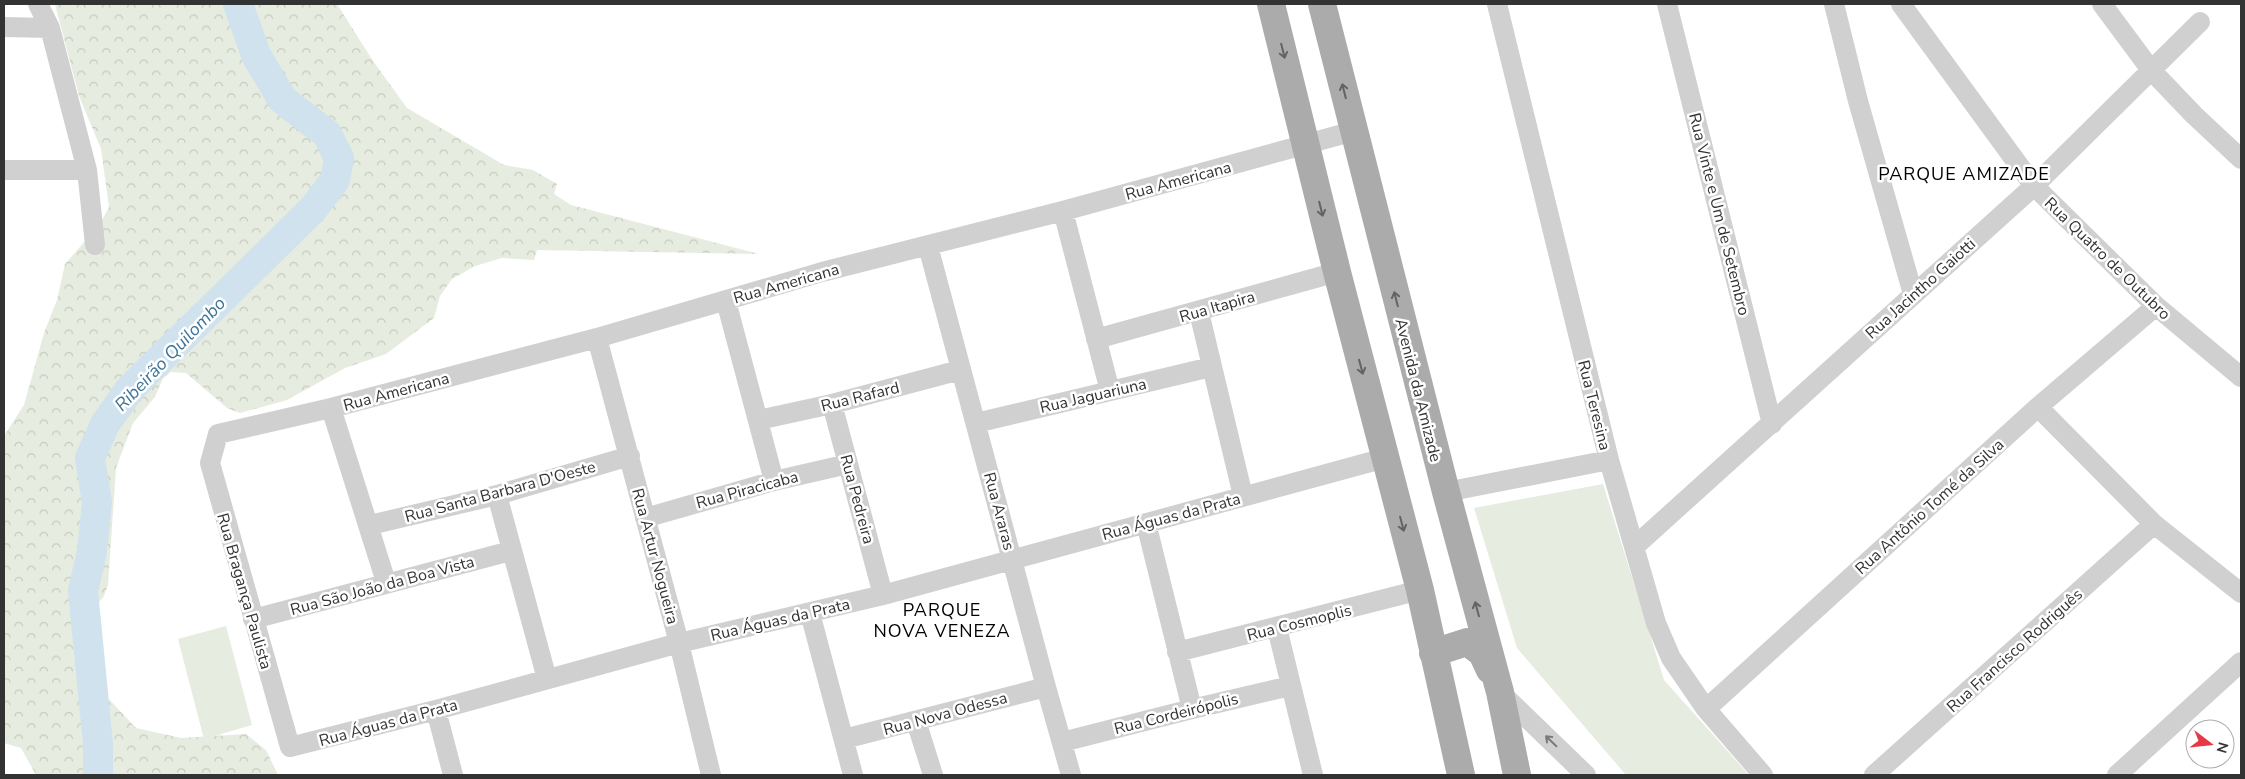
<svg xmlns="http://www.w3.org/2000/svg" width="2245" height="779" viewBox="0 0 2245 779" font-family="'Nunito Sans',sans-serif">
	<style>
		.green { fill: #e6ecdf }
		.forest { fill: url(#forest-crowns) }
		.lines { fill: none; stroke-linecap: round; stroke-linejoin: round }
		.river { stroke: #cfe2ee; stroke-width: 30 }
		.street { stroke: #d0d0d0; stroke-width: 20 }
		.primary { stroke: #ababab; stroke-width: 28 }
		.oneway { stroke: #636363 }
		.oneway2 { stroke: #7a7a7a }
		.labels { text-anchor: middle; stroke-width: 5; stroke-linejoin: round; paint-order: stroke }
		.street-label { font-size: 16px; fill: #333; stroke: #fff }
		.neighbourhood-label { font-size: 18px; letter-spacing: 1px; fill: #000; stroke: #fff }
		.water-label { font-size: 18px; font-style: italic; fill: #3f7597; stroke: #fff }
	</style>
	<defs>
		<pattern id="forest-crowns" width="20" height="18" patternUnits="userSpaceOnUse" patternTransform="scale(1.25)"><rect width="20" height="18" fill="#e6ecdf"/><path d="M2 6a3 3 0 1 1 6 0M12 15a3 3 0 1 1 6 0" fill="none" stroke="#c6cbc0"/></pattern>
	</defs>
	<rect width="100%" height="100%" fill="#fff"/>
	<!-- green -->
	<path class="green" d="M1603,484L1664,680L1749,775H1626L1517,648L1474,508Z
		M226,626L252,725L204,739L178,639Z"/>
	<!-- forest -->
	<path class="forest" d="M55,4H337L373,61L407,108L504,165L533,170L557,184L554,194L571,205L759,254L537,250L534,260L502,258L475,266L452,279L440,296L434,318L386,354L345,368L287,400L240,413L227,408L186,373L171,372L163,378L155,397L133,423L116,468L108,585L103,598L90,610L83,626L92,673L105,695L136,728L181,738L246,734L266,750L278,775H33L35,773L21,748L4,743V436L24,405L44,333L57,300L65,264L100,224L109,207L101,149L79,96Z"/>
	<g class="lines">
		<!-- river -->
		<path class="river" d="M98,775V744L83,591L92,551L97,502L90,458L105,424L130,389L313,209L335,180L339,158L327,134L282,99L256,55L238,4"/>
		<!-- street -->
		<path class="street" d="M38,4L50,28L87,170L95,245
			M1497,4L1609,460L1656,623L1671,658L1706,709L1763,775
			M1667,4L1772,424
			M1834,4L1858,101L1913,294
			M1901,4L2034,186L2156,306L2241,377
			M2102,4L2151,70L2194,115L2241,159
			M4,27L50,28
			M1354,131L1063,211L822,272L597,338L331,408L218,434L210,463L290,747L436,710L679,643L883,595L1385,458
			M4,170H87
			M1063,211L1110,391
			M928,246L1046,687L1071,775
			M726,301L774,481
			M1199,312L1243,496
			M597,338L679,643L711,775
			M1096,339L1337,272
			M832,404L883,595
			M2038,407L2154,524L2241,593
			M331,408L386,582
			M759,420L832,404L960,370
			M976,423L1211,367
			M1446,492L1609,460
			M497,495L547,679
			M645,518L774,481L848,464
			M1146,523L1192,709
			M370,525L497,495L630,456
			M1634,547L2034,186L2200,22
			M810,613L853,775
			M253,619L511,551
			M1277,628L1313,775
			M1177,652L1420,590
			M1500,692L1586,775
			M1706,709L2038,407L2156,306
			M436,710L453,775
			M916,721L933,775
			M844,739L1046,687
			M1062,742L1192,709L1290,686
			M1874,775L2154,524
			M2117,775L2241,662"/>
		<!-- primary -->
		<path class="primary" d="M1271,4L1337,272L1420,590L1461,775
			M1322,4L1446,492L1500,692L1517,775
			M1433,653L1467,642L1482,653L1490,670"/>
	</g>
	<!-- one-way arrows -->
	<defs><path id="oneway-shaft" d="M-6 0H5M1.5-3L5.5 0L1.5 3" fill="none" stroke-width="1.6" stroke-linecap="round" stroke-linejoin="round" transform="scale(1.25)"/></defs>
	<g class="oneway">
		<use href="#oneway-shaft" transform="translate(1283 51) rotate(76)"/>
		<use href="#oneway-shaft" transform="translate(1344 91) rotate(-104)"/>
		<use href="#oneway-shaft" transform="translate(1321 209) rotate(76)"/>
		<use href="#oneway-shaft" transform="translate(1396 299) rotate(-104)"/>
		<use href="#oneway-shaft" transform="translate(1361 367) rotate(75)"/>
		<use href="#oneway-shaft" transform="translate(1402 524) rotate(75)"/>
		<use href="#oneway-shaft" transform="translate(1477 609) rotate(-105)"/>
	</g>
	<use class="oneway2" href="#oneway-shaft" transform="translate(1551 741) rotate(-136)"/>
	<g class="labels">
		<!-- street labels -->
		<g class="street-label">
			<text transform="translate(1178 180) rotate(-15)" y="6">Rua Americana</text>
			<text transform="translate(1720 214) rotate(76)" y="6">Rua Vinte e Um de Setembro</text>
			<text transform="translate(2108 258) rotate(44)" y="6">Rua Quatro de Outubro</text>
			<text transform="translate(786 283) rotate(-16)" y="6">Rua Americana</text>
			<text transform="translate(1920 288) rotate(-42)" y="6">Rua Jacintho Gaiotti</text>
			<text transform="translate(1217 306) rotate(-16)" y="6">Rua Itapira</text>
			<text transform="translate(1419 390) rotate(76)" y="6">Avenida da Amizade</text>
			<text transform="translate(396 391) rotate(-15)" y="6">Rua Americana</text>
			<text transform="translate(1093 395) rotate(-13)" y="6">Rua Jaguariuna</text>
			<text transform="translate(860 396) rotate(-14)" y="6">Rua Rafard</text>
			<text transform="translate(1595 405) rotate(76)" y="6">Rua Teresina</text>
			<text transform="translate(747 489) rotate(-15)" y="6">Rua Piracicaba</text>
			<text transform="translate(500 491) rotate(-15)" y="6">Rua Santa Barbara D'Oeste</text>
			<text transform="translate(858 499) rotate(75)" y="6">Rua Pedreira</text>
			<text transform="translate(1929 506) rotate(-42)" y="6">Rua Antônio Tomé da Silva</text>
			<text transform="translate(1000 511) rotate(75)" y="6">Rua Araras</text>
			<text transform="translate(1171 516) rotate(-15)" y="6">Rua Águas da Prata</text>
			<text transform="translate(656 556) rotate(75)" y="6">Rua Artur Nogueira</text>
			<text transform="translate(382 585) rotate(-15)" y="6">Rua São João da Boa Vista</text>
			<text transform="translate(245 591) rotate(74)" y="6">Rua Bragança Paulista</text>
			<text transform="translate(780 619) rotate(-13)" y="6">Rua Águas da Prata</text>
			<text transform="translate(1299 622) rotate(-14)" y="6">Rua Cosmoplis</text>
			<text transform="translate(2014 650) rotate(-42)" y="6">Rua Francisco Rodriguês</text>
			<text transform="translate(945 713) rotate(-15)" y="6">Rua Nova Odessa</text>
			<text transform="translate(1176 713) rotate(-14)" y="6">Rua Cordeirópolis</text>
			<text transform="translate(388 722) rotate(-15)" y="6">Rua Águas da Prata</text>
		</g>
		<!-- neighbourhood labels -->
		<g class="neighbourhood-label">
			<text x="1964" y="180">PARQUE AMIZADE</text>
			<text x="942" y="616">PARQUE<tspan x="942" dy="21">NOVA VENEZA</tspan></text>
		</g>
		<!-- water labels -->
		<g class="water-label">
			<text transform="translate(170 354) rotate(-46)" y="6">Ribeirão Quilombo</text>
		</g>
	</g>
	<!-- border -->
	<rect width="2245" height="779" fill="none" stroke="#333333" stroke-width="10"/>
	<!-- north arrow -->
	<g transform="translate(2210 744) rotate(106)"><circle r="24" fill="#ffffff" stroke="#adadad"/>
	<path d="M0-4L9 19L0 12L-9 19Z" fill="#e63946"/>
	<text y="-8" font-size="14" font-weight="bold" text-anchor="middle" fill="#333333">N</text>
	</g>
</svg>
